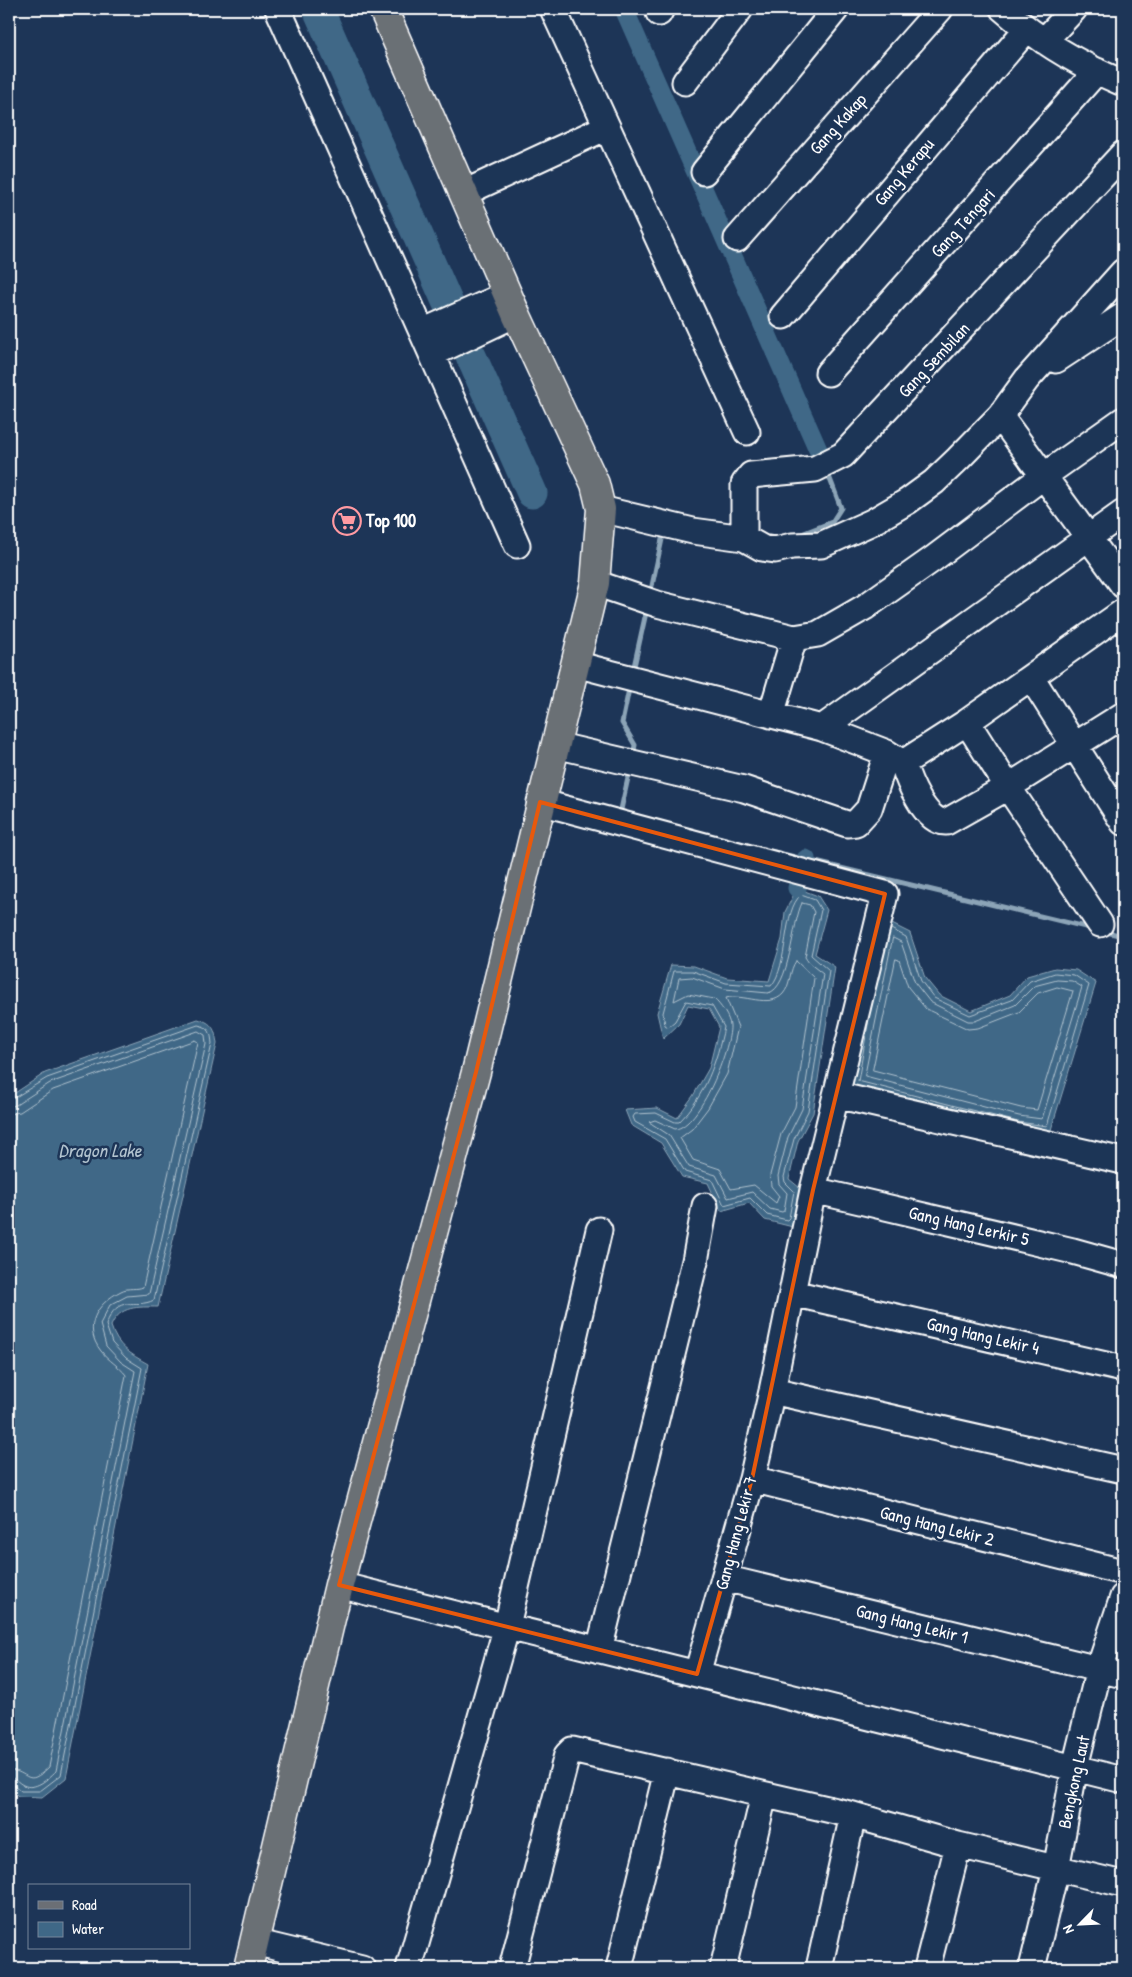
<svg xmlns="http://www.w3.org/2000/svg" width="1132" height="1977" viewBox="0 0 1132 1977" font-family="'Patrick Hand',sans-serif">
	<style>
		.water { fill: #3f6887; stroke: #8ca4b7 }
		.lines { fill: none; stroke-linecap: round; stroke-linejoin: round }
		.shore { stroke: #b2c3cf; stroke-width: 1 }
		.stream { stroke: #8ca4b7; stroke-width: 5 }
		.canal { stroke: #3f6887; stroke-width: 19 }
		.river { stroke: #3f6887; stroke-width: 31 }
		.minor-casing { stroke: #fff; stroke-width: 29 }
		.major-casing { stroke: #fff; stroke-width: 31 }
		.minor { stroke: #1d3557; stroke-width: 25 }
		.major { stroke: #6b6f75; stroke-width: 28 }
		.marked { fill: none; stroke: #e8590c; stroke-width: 4; stroke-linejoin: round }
		.labels { text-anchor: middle; stroke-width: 5; stroke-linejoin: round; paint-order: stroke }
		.street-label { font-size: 18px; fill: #fff; stroke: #1d3557 }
		.poi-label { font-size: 18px; font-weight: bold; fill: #fff; stroke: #1d3557; text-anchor: start }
		.water-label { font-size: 19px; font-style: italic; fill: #b2c3cf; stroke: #1d3557 }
	</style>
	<rect width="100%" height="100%" fill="#1d3557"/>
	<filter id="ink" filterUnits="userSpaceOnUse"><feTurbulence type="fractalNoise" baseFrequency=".02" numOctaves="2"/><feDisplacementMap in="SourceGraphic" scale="10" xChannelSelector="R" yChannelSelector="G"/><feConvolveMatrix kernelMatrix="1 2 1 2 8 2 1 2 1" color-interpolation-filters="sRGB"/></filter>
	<g filter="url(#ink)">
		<!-- water -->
		<path class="water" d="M797,888L818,896L827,910L815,954L835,967L813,1113L798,1141L789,1179L800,1188L793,1227L765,1220L749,1203L721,1211L708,1183L682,1177L661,1143L631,1125L625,1110L657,1108L677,1118L693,1096L709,1068L719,1027L709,1009L688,1005L679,1024L663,1039L657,1013L671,965L694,966L727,978L769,981L782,939L785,912Z
			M884,920L910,933L925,978L939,995L971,1011L1010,995L1027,976L1055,968L1076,970L1096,983L1050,1133L850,1084Z
			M198,1019C213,1023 215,1029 217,1044L158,1307C138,1307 120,1305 111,1326C117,1346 130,1354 148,1364L66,1778L42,1797L18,1796L9,1787V1097L45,1073Z"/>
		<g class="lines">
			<!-- shore -->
			<path class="shore" d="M801,895L815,900L821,910L811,955L829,971L808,1111L794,1139L784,1177L785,1182L794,1191L789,1218L787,1220L767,1215L750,1198L724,1205L712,1180L685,1172L665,1139L635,1122L633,1117L635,1114L656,1113L675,1122H679C705,1096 717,1061 724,1027L712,1006L686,1001L675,1021L668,1027L665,1025L663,1013L674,971H693L726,983L771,986C789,966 782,910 801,895Z
				M802,903L810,905L814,912L805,957L809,963L823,974L802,1109L788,1137L778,1176L779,1184L787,1193L784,1211L782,1212L770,1209L752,1192L728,1198L716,1175L689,1167L669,1135L649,1122L655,1120L675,1129C700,1127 731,1048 730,1026C730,1018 720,1004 714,999L688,994L674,1001L679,978L692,977L725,989L768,993C790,989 792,922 802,903Z
				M893,938L901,942L915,983L930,1002L968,1021H975L1015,1005L1034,986L1057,980L1072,981L1082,987L1042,1119L1019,1116L865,1076Z
				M896,959L899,960L908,987L926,1009L968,1029L978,1028L1019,1012L1038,993L1057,987L1073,991L1037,1110L1021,1108L873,1070Z
				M796,961L814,978L795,1107L781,1134L770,1175L771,1186L779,1196L776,1203L754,1185L731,1189L720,1169L693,1160L680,1138L692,1129L708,1108L727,1074L738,1027L726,998C743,993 769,1009 783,994C791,985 789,970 796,961Z
				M869,1019L858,1081L1018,1122L1047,1126L1089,985L1074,975L1055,973L1030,981L1012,1000L970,1015L934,998L921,981L906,937L891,929
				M9,1101L47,1078L198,1025C210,1027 211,1033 212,1044L154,1300C135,1310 118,1292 106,1325L112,1343L126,1358L142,1368L61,1775L40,1791H21L13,1784H9
				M9,1107L16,1105L50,1083L198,1031L205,1035L206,1044L149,1294L127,1296L110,1305L100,1324L106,1346L121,1362L135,1371L56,1771C48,1779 35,1791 23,1785C17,1782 16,1778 9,1777
				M9,1114L20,1112L53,1090L195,1040L198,1042L143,1287C137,1290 128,1287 121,1291C97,1303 82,1327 101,1351C108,1360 120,1367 126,1375L49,1767C26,1789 30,1771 9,1770"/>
			<!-- stream -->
			<path class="stream" d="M799,535L832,522L841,508L827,471
				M650,595L664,530
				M633,671L647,608
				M630,684L622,723L635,745L633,756
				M622,815L620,814L630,769
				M774,852L1094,929
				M1102,931L1123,936"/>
			<!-- canal -->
			<path class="canal" d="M624,9L823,461
				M797,888L806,859"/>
			<!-- river -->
			<path class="river" d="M318,9L450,308
				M471,356L532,493"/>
			<defs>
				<path id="minor" d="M278,9L517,545
					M553,9L747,432
					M1003,9C1038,40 1080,65 1123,83
					M659,13L661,9
					M1044,41L1074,9
					M685,82L740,9
					M704,172L836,9
					M464,193L607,127
					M737,239L940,9
					M783,316L1026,30
					M422,332L508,294
					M432,354L516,314
					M1056,360L1123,316
					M828,373L1097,71
					M1000,416L1123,585
					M601,509L693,531L744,538L762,548L775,550L792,546L821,545L872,522L908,501L934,482L958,459L1000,416L1027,379L1123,272
					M744,538V484L751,475L815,469L843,455L1123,154
					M595,583L657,604L794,638L818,634L865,607L933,559L1045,475L1123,420
					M575,664L822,728L887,753L903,763C908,780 925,823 946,822L1008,787L1100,924
					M1031,677L1123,822
					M771,715L794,638
					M967,722L1008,787L1123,715
					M822,728L1123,513
					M555,745L744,789L847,824L856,823L869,809L887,753
					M903,763L967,722L1123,612
					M540,802L885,894L813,1190L772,1391L752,1479L697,1674
					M836,1095L1123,1161
					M813,1190L1073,1251L1123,1265
					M792,1293L1123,1369
					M772,1391L1123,1470
					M752,1479L1123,1572
					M724,1578L1123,1675
					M339,1585L1123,1780
					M599,1650L695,1261L705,1206
					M254,1942L362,1968
					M409,1968L507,1626L599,1230
					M512,1968L567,1755L572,1750L853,1815L958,1845L1123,1884
					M619,1968L667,1771
					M723,1968L764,1795
					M819,1968L853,1815
					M927,1968L958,1845
					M1032,1968L1056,1869L1075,1767L1099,1669L1123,1597"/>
				<path id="major" d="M248,1968L339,1585L476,1072L595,583L601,509L595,484L516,314L383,9"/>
			</defs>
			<!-- minor casing -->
			<use href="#minor" class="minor-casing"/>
			<!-- major casing -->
			<use href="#major" class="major-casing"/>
			<!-- minor -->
			<use href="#minor" class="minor"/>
			<!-- major -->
			<use href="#major" class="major"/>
		</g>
	</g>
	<!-- marked area -->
	<path class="marked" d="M540,802L885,894L813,1190L752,1479L697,1674L339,1585L476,1072Z"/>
	<!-- icons -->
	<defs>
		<symbol id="supermarket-ring" viewBox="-11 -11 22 22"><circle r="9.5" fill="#1d3557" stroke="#ff9aa2" stroke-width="1.5"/><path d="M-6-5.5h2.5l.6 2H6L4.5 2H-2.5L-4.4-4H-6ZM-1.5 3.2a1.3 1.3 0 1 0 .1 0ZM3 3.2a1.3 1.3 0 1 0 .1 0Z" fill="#ff9aa2"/></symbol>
	</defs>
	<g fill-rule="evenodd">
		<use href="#supermarket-ring" x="331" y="505" width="32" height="32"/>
	</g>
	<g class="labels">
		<!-- street labels -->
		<g class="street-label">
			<text transform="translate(838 124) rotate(-48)" y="6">Gang Kakap</text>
			<text transform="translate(904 172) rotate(-50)" y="6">Gang Kerapu</text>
			<text transform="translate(963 223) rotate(-48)" y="6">Gang Tengari</text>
			<text transform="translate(934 360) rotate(-47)" y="6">Gang Sembilan</text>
			<text transform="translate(969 1226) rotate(13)" y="6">Gang Hang Lerkir 5</text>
			<text transform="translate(983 1336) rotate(13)" y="6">Gang Hang Lekir 4</text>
			<text transform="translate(937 1526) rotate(14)" y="6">Gang Hang Lekir 2</text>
			<text transform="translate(736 1533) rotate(-75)" y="6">Gang Hang Lekir 7</text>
			<text transform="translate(912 1624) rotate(14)" y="6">Gang Hang Lekir 1</text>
			<text transform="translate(1074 1782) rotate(-78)" y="6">Bengkong Laut</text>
		</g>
		<!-- poi labels -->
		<g class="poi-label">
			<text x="366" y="527">Top 100</text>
		</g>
		<!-- water labels -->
		<g class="water-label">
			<text x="100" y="1157">Dragon Lake</text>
		</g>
	</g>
	<!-- margin -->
	<rect width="1132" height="1977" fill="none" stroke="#1d3557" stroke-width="30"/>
	<rect x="15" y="15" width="1102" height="1947" fill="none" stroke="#fff" stroke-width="2" filter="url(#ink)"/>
	<!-- legend -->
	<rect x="28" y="1884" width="162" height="65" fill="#1d3557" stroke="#77869a"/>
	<rect x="38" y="1901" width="25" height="8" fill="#6b6f75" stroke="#77869a"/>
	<text x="72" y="1910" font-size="15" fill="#ffffff">Road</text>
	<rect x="38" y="1922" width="25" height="15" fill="#3f6887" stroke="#77869a"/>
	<text x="72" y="1934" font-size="15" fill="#ffffff">Water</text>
	<!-- north arrow -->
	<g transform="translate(1080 1924) rotate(246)" stroke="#1d3557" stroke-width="4" paint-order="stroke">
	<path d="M0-4L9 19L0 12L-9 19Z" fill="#ffffff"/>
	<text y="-8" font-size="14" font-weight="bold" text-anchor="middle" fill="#ffffff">N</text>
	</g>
</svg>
